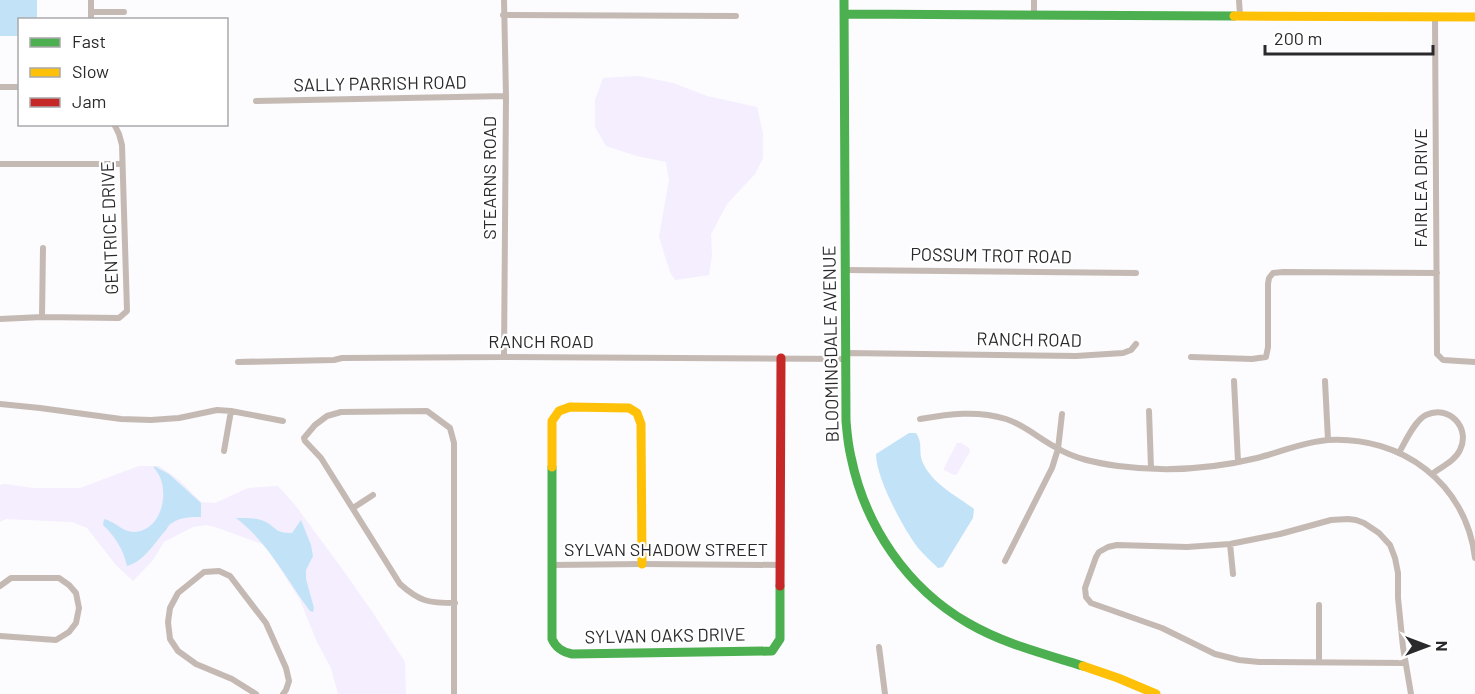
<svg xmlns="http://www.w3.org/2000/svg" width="1475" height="694" viewBox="0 0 1475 694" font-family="Barlow,sans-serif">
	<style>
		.green { fill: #f4eefe }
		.water { fill: #c2e3f7 }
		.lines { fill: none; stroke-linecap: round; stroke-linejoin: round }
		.street { stroke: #c5b9b4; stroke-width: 6 }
		.fast { stroke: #4caf50; stroke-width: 9 }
		.slow { stroke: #ffc107; stroke-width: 9 }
		.jam { stroke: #c62828; stroke-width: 9 }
		.labels { text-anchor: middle; stroke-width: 4.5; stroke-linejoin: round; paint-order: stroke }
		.street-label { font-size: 18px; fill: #2a292b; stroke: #fff }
	</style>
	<rect width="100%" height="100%" fill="#fcfbfd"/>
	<!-- green -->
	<path class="green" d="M639,76L673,83L707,96L757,107L763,134V158L755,174L727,204L711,234L712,256L709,275L675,280L670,272L659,237L669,180L666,162L637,156L606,146L595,127V100L603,78Z
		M957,443H961L969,448L970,451L957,474L954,475L944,470V468Z
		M139,466H159L179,480L201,502L215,503L248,488L278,486L295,505L343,570L373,613L405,662L406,694H338L331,668L317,642L300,600L265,545L215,527L206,525L193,527L164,542L153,560L133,581L116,565L87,528L72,522L6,519L0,522V485L5,484L33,488H80Z"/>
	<!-- water -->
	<path class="water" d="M0,0H37V19L20,20L19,36H0Z
		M909,433H916C924,445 917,452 924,465C934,485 957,496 974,509L973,518L943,567L938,568C931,561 924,555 918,548C903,528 876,478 876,454Z
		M154,466L169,474L201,503V517C192,517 180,517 172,523C169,524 168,527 166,530C154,543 145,561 127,566C124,551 115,536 103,525L104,519C115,521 122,532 134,532C163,531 172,487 154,468Z
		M236,518C246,518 257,517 266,522C278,529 275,533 292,533L301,520L311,545L313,556L306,570V579L314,608L313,612L310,611C287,580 268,542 236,518Z"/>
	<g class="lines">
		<!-- street -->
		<path class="street" d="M91,0V20
			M504,0L506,96L504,357
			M1239,0L1240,16
			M91,12H124
			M503,15L736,16
			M1034,15V0
			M1435,17L1437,354L1443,360L1475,362
			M0,87H20
			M256,101L506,96
			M0,164H122
			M845,270L1136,273
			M42,317L43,248
			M0,319L42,317L119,318L127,311L122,145L119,134L114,124
			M846,353L1076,356L1123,353L1131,350L1136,344
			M1191,357L1252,359L1266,357L1268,347V284L1269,278L1273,273L1283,272L1437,273
			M238,362L334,360L342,358L504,357L846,359
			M1234,381L1238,462
			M1325,381L1328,440
			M0,404L40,408L121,419L151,420L179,418L217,410L231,411L283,421
			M1149,411L1151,468
			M920,419C949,414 977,410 1006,419C1025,425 1039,439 1057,448C1075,459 1097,463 1118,466C1164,472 1212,469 1257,458C1281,452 1303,442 1328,440C1402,436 1466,483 1475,558
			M224,451L231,411
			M1399,453C1405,442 1415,420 1426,415C1449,404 1471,428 1460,450C1455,461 1441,467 1432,474
			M353,508L373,495
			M1230,544L1233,574
			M1005,561L1052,468L1058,449L1062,414
			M551,565L642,564L781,565
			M0,586L11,578H59L69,585L76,593L79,608L76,623L69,632L56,640L0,636
			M879,647L885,694
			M1319,662V605
			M1405,663L1259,662L1239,660L1215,654L1162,628L1091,603L1086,597L1085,588L1096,557L1099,552L1108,547L1117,545L1187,547L1230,544L1280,534L1331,520L1348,519L1356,520L1364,523L1379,533L1390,545L1395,558L1398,573V598L1403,647L1411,694
			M256,694L232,679L196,664L178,651L170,639L168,622L170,608L178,593L204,572L219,571L230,576L266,623L286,668L289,681L286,690L283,694
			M454,694V443L450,428L427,411L341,412L327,416L315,425L304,438L305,441L321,458L400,584C420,602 429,603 455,603"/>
		<!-- fast -->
		<path class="fast" d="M844,0L846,421C847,433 848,445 851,457C865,526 907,588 968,623C1004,644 1045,654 1083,666
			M845,14L1234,16
			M552,467V639C556,648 562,652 572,654L772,651L780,639V586"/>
		<!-- slow -->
		<path class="slow" d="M1234,16L1475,17
			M552,467V421L559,411L570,407L629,408L637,413L641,424L642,564
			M1083,666L1118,678L1156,694"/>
		<!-- jam -->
		<path class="jam" d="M780,586L781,358"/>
	</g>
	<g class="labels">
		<!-- street labels -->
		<g class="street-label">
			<text transform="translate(380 84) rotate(-1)" y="6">SALLY PARRISH ROAD</text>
			<text transform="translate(490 178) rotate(-90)" y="6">STEARNS ROAD</text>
			<text transform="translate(1421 188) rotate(-90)" y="6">FAIRLEA DRIVE</text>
			<text transform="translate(110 228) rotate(-92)" y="6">GENTRICE DRIVE</text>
			<text transform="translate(991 256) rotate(1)" y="6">POSSUM TROT ROAD</text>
			<text transform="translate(1029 340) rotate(1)" y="6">RANCH ROAD</text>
			<text x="541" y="348">RANCH ROAD</text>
			<text transform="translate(831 344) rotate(-91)" y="6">BLOOMINGDALE AVENUE</text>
			<text x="666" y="556">SYLVAN SHADOW STREET</text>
			<text transform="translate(665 636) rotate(-1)" y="6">SYLVAN OAKS DRIVE</text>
		</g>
	</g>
	<!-- legend -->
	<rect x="18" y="18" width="210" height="108" fill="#ffffff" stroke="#aaa9aa" stroke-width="1.5"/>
	<rect x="30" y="38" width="30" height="9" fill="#4caf50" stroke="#aaa9aa" stroke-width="1.5"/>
	<text x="72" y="48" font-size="18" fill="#2a292b">Fast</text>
	<rect x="30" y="68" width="30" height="9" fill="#ffc107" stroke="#aaa9aa" stroke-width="1.5"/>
	<text x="72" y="78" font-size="18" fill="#2a292b">Slow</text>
	<rect x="30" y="98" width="30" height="9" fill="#c62828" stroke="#aaa9aa" stroke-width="1.5"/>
	<text x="72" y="108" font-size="18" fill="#2a292b">Jam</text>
	<!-- north arrow -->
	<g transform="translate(1427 646) rotate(90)" stroke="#ffffff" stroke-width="4.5" paint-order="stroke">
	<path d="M0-4.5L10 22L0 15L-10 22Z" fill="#2a292b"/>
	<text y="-9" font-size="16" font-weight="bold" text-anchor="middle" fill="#2a292b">N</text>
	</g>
	<!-- scale -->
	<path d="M1265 45v9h168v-9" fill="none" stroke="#2a292b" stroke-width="3"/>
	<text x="1274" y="45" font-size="18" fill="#2a292b" stroke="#ffffff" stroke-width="4.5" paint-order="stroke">200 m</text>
</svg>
